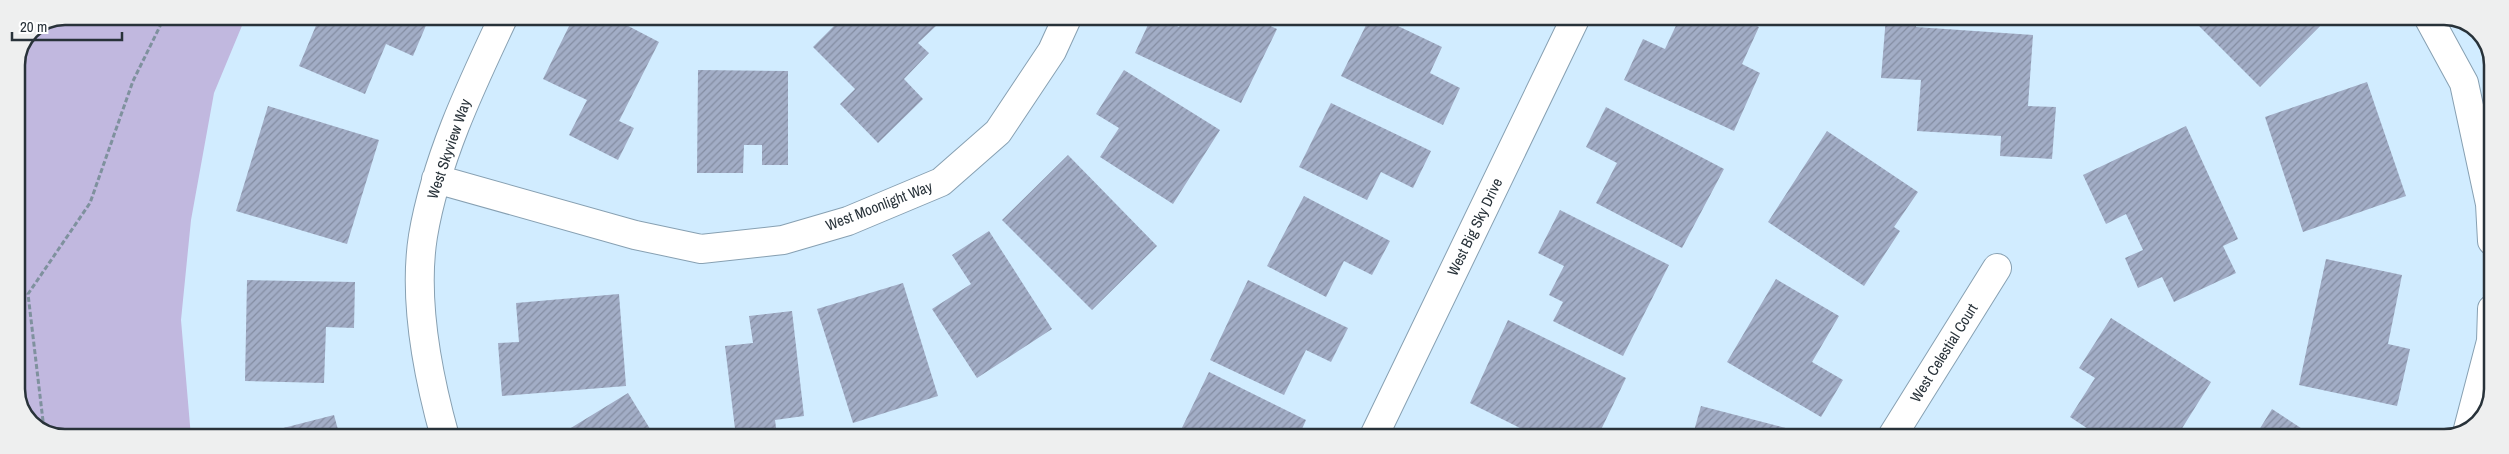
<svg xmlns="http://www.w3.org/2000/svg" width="2509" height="454" viewBox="0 0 2509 454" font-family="'Archivo Narrow',sans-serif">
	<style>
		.grass { fill: #c1b8df }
		.building { fill: url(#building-hatch) }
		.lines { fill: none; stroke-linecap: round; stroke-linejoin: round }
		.minor-casing { stroke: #87a0b2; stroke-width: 30 }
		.path { stroke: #7f919e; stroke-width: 3; stroke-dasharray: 5 2.5; stroke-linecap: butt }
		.minor { stroke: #fff; stroke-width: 28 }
		.labels { text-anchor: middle; stroke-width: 5; stroke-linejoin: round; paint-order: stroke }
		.street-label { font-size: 15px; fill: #283239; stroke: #fff }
		.rim { fill: none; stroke: #283239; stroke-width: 2.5 }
	</style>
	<defs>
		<pattern id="building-hatch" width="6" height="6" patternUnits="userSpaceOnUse" patternTransform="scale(1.25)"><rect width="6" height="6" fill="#a2adc6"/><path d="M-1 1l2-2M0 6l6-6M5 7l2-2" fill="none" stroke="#848da2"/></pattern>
	</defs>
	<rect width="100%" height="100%" fill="#d1ecff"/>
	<!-- grass -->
	<path class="grass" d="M65,16H246L214,93L191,220L181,320L191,437H59L30,423L17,395L16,65L31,30Z"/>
	<!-- building -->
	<path class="building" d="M320,16H430L413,56L386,44L365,94L299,66Z
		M574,16H609L659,42L619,121L634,128L618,160L569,135L587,100L543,79Z
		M844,16H928L937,25L918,43L929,53L904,79L923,99L878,143L840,104L855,89L813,47Z
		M1152,16H1157L1179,27L1184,16H1250L1277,29L1241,103L1135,53Z
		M1370,17H1379L1442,47L1430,73L1460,88L1443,125L1341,76Z
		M1680,17H1738L1759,27L1742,64L1760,73L1734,131L1624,80L1643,39L1665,49Z
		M1886,17H1917L1916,27L2033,35L2028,106L2056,107L2052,159L2000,156L2001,136L1917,131L1921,80L1881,78Z
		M2190,17H2329L2260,87Z
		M698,70L788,71V165H762V145H744L743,173H697Z
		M1124,70L1220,130L1173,204L1100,157L1119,128L1096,114Z
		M2367,82L2406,196L2303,232L2265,117Z
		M1331,103L1431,151L1413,188L1381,172L1367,200L1299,167Z
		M268,106L379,140L347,244L236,211Z
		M1606,107L1724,169L1682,248L1596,203L1617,163L1586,147Z
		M2186,126L2238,239L2223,246L2236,273L2174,302L2162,277L2138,288L2125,258L2143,250L2126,214L2106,224L2083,175Z
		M1827,131L1918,192L1894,227L1900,231L1864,286L1768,222Z
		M1068,155L1157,246L1092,310L1002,220Z
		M1304,196L1390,241L1372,275L1344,261L1326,297L1267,266Z
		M1560,210L1669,265L1623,356L1553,321L1563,302L1549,295L1564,266L1538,253Z
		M989,231L1052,329L977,378L932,309L971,284L952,255Z
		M2326,259L2402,275L2388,344L2410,349L2397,406L2299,385Z
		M1776,279L1839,316L1812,362L1843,380L1821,417L1727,362Z
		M247,280L355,282L354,328L326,327L324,383L245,381Z
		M1248,280L1348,328L1331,362L1306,350L1284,395L1210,360Z
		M903,283L938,396L853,423L817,309Z
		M619,294L626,386L502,396L498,343L519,342L516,303Z
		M792,311L804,416L775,420L777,435L736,437L725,346L753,343L749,316Z
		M2111,318L2211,382L2176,438H2102L2070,417L2095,378L2079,368Z
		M1508,320L1626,378L1597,438H1540L1470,403Z
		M1209,372L1306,420L1298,438H1177Z
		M628,393L655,437H563L561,434Z
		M1701,406L1793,430L1791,438H1692Z
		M2272,409L2316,438H2254Z
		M334,415L340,437H248Z"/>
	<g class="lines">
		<defs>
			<path id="minor" d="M2428,17L2464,83L2490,204L2492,241
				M436,179L635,235L701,249L783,240L848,221L941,182L998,132L1052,51L1068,16
				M2468,429L2491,341L2492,309
				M445,437C428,376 413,299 423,236C436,159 471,86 504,16
				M1373,438L1576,17
				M1891,438L1997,268"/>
		</defs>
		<!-- minor casing -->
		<use href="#minor" class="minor-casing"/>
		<!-- path -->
		<path class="path" d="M40,428L43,421L28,294L90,203L133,81L165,16"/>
		<!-- minor -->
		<use href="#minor" class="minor"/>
	</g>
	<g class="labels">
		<!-- street labels -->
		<g class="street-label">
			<text transform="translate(449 149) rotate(-71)" y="5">West Skyview Way</text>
			<text transform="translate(879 206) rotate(-21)" y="5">West Moonlight Way</text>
			<text transform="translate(1475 227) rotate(-64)" y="5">West Big Sky Drive</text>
			<text transform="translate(1944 353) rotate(-58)" y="5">West Celestial Court</text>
		</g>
	</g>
	<!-- crop -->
	<path d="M0 0H2509V454H0ZM65 25H2444A40 40 0 0 1 2484 65V389A40 40 0 0 1 2444 429H65A40 40 0 0 1 25 389V65A40 40 0 0 1 65 25Z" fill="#eeefef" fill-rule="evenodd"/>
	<path class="rim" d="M65 25H2444A40 40 0 0 1 2484 65V389A40 40 0 0 1 2444 429H65A40 40 0 0 1 25 389V65A40 40 0 0 1 65 25Z"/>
	<!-- scale -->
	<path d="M12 32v8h110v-8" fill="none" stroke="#283239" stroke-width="2.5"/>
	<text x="20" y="32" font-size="15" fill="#283239" stroke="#ffffff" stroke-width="4" paint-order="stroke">20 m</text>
</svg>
